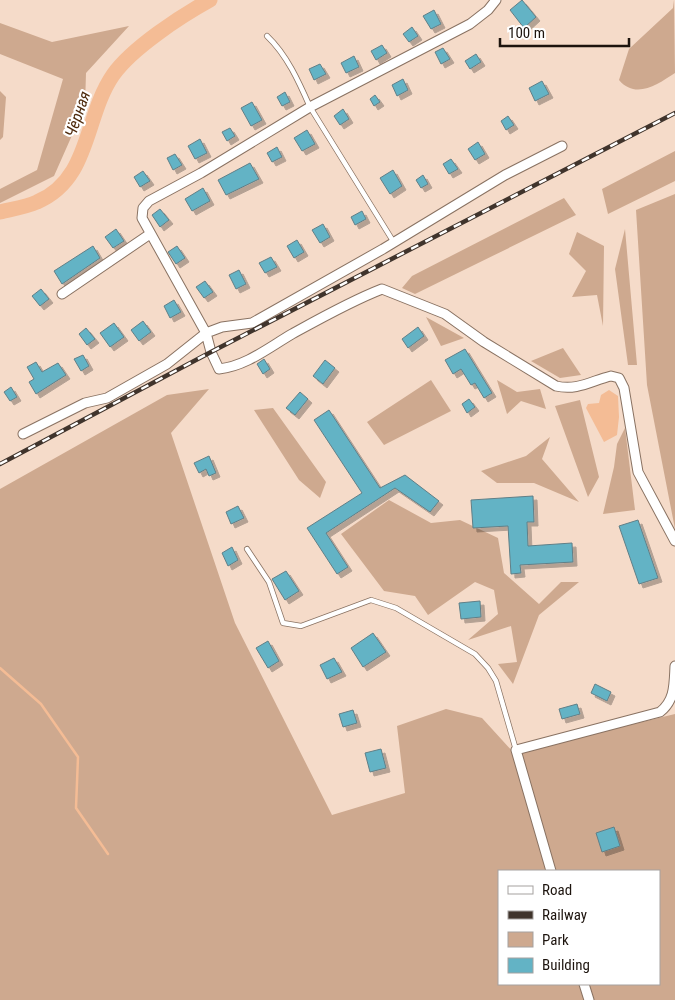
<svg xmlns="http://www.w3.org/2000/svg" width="675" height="1000" viewBox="0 0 675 1000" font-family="'Roboto Condensed',sans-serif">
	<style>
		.green { fill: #cea98f; fill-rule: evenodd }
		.water { fill: #f4bc95 }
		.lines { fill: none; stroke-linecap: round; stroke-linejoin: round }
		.stream { stroke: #f4bc95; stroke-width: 2.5 }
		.river { stroke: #f4bc95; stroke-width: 15 }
		.building { fill: #63b3c5; stroke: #607f87; filter: url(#shadow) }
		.service-casing { stroke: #897262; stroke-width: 6 }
		.minor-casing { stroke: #897262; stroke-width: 11 }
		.service { stroke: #fff; stroke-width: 4.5 }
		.minor { stroke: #fff; stroke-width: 9 }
		.rail-casing { stroke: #40342c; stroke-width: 4.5 }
		.rail { stroke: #fff; stroke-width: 2.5; stroke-dasharray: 8; stroke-linecap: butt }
		.labels { text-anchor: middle; stroke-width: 4.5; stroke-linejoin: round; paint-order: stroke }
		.water-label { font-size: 16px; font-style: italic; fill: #4f2b0d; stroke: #fff }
	</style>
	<defs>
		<filter id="shadow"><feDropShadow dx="4" dy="4" stdDeviation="0" flood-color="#0004"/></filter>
	</defs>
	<rect width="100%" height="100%" fill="#f5dbc9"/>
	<!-- green -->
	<path class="green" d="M674,0L675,73C658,84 636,100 619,80L629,49L673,8Z
		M0,23L52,42L129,26L86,73L85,106L54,176L0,203V189L37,170L63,79L0,54Z
		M0,91L6,97L3,137L0,140Z
		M675,151V181L608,214L602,189Z
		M675,194V529L647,385L636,210Z
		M564,198L576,215L415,294L402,288L412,276Z
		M625,229L637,365H628L615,269Z
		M577,232L604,246L603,326L597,295L572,297L586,271L569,254Z
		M426,317L464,338L441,346Z
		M563,348L581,375L560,378L531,361Z
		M431,380L451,411L384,445L367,422Z
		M497,380L517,392L540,389L546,409L521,401L507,414Z
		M209,389L171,433L235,623L332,815L405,793L397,726L446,709L482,718L514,753L675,714V1000H0V489L167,395ZM499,871H659V984H499Z
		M580,400L599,477L588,497L555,406Z
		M273,408L326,482L320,498L299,480L254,410Z
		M625,428L635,510L603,514L614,467L617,444Z
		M550,437L542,459L579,502L534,483H497L481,471L526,456Z
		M389,500L431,523L460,520L498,538L504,573L539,604L561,582H579L539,615L513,684L498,664L517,662L511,626L468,640L498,614L494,590L475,582L428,615L415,596L384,591L341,534Z"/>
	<!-- water -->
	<path class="water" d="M609,390L618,396L619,417L617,435L604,442L586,408L588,404L599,403L601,395Z"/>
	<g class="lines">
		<!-- stream -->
		<path class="stream" d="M0,668L41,704L78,757L76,808L108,854"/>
		<!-- river -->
		<path class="river" d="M0,212C12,209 26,207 37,202C91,179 84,117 113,75C132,48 181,16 210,0"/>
	</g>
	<!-- building -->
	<path class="building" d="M522,0L536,17L524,28L510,10Z
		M434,10L441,24L431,29L423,16Z
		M412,27L418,36L409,42L403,34Z
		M382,45L387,53L376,60L371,51Z
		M443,48L450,59L441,64L435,52Z
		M476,54L481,62L470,69L465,61Z
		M354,56L359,67L346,73L341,63Z
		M320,64L326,74L314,80L309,69Z
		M403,79L408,90L397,96L392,85Z
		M542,81L549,94L535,101L529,88Z
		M285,92L290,102L282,106L277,97Z
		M375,95L380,102L374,106L370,99Z
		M252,102L262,120L251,126L241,108Z
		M343,109L349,119L340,125L334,116Z
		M508,116L514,125L506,130L501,121Z
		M230,128L235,136L227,141L222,132Z
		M307,130L315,144L302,151L294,138Z
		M200,139L207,153L195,159L188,146Z
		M478,142L485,154L475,160L468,149Z
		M277,147L282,157L272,162L267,153Z
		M175,154L182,165L173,170L167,158Z
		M451,159L458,169L449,174L443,164Z
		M250,163L259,179L226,195L218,180Z
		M393,170L402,186L390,194L380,178Z
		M143,171L150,181L140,187L134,177Z
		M423,175L428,184L421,188L416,180Z
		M203,188L210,201L192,211L185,199Z
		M160,209L169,220L160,227L152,215Z
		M362,211L366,219L355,225L351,217Z
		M323,224L330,237L320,243L312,230Z
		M116,229L124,241L113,248L105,237Z
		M297,240L304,252L294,258L287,246Z
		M93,246L100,258L62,284L54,271Z
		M177,246L185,258L176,264L168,252Z
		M271,257L277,267L265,273L259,263Z
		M239,270L246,284L236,289L229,275Z
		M205,281L213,292L204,298L196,287Z
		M41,289L49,299L40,306L32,296Z
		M174,300L181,312L170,318L164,306Z
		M143,321L151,332L139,341L131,330Z
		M114,323L124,337L110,347L100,333Z
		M418,327L424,336L408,348L402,339Z
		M86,328L95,339L87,345L79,334Z
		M465,349L492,393L484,398L475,383L471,385L461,369L453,374L445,360Z
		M83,355L89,366L81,371L74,359Z
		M264,359L270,369L263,374L257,364Z
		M325,360L335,368L323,384L313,376Z
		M36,362L42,372L58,363L66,375L36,394L29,382L34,379L27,367Z
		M11,387L17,397L10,401L4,392Z
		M300,392L308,399L295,415L286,408Z
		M469,399L475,407L467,413L462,404Z
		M329,410L380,488L405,475L439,501L430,512L395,488L326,533L348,567L337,574L307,528L362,493L314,420Z
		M209,456L216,473L209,476L206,469L199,473L194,463Z
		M533,496L534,522H527L528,546L572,543L573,562L520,565L521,573L511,574L508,526L473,528L471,500Z
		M238,506L244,518L231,524L226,512Z
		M638,520L658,578L639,584L619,526Z
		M232,547L238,560L228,566L222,553Z
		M286,571L299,591L285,600L272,579Z
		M480,601L481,617L461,619L459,603Z
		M373,633L386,652L363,667L351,648Z
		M268,641L279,661L268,668L256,648Z
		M334,658L342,672L327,679L320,665Z
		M595,684L611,692L607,701L591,693Z
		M577,704L580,714L562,719L559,709Z
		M353,710L357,723L343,727L339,714Z
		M381,749L386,768L370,772L365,753Z
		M614,827L620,846L602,852L596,833Z"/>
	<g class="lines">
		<defs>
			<path id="service" d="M267,36C287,55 299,82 310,107L393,241
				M247,549L269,582L283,623L301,626L371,600L396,608L475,654L488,668L496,681L516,750"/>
			<path id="minor" d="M496,0L488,10L470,24L310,107L201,173L149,201L143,208L142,218L206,333L211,352L219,369C246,366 268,348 292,334C321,318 351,301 382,289L445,314L484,342L556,386C577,391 591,381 611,376L619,378L624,388L638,472L675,541
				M62,294L150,234
				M23,434L85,403L107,398L167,364L206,333L222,327L252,323L383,249L505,175L562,146
				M551,871L516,750L660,712C675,700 674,685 675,666
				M584,984L589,1000"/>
		</defs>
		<!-- service casing -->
		<use href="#service" class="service-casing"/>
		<!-- minor casing -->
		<use href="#minor" class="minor-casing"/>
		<!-- service -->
		<use href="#service" class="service"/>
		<!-- minor -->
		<use href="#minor" class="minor"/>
		<defs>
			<path id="rail" d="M0,464L211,352L675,113"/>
		</defs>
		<!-- rail casing -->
		<use href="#rail" class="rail-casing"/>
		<!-- rail -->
		<use href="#rail" class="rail"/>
	</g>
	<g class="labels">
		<!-- water labels -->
		<g class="water-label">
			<text transform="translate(77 114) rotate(-71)" y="6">Чёрная</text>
		</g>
	</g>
	<!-- legend -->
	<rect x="498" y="870" width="162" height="115" fill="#ffffff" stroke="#a5a19f"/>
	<rect x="508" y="886" width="25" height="8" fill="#ffffff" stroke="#a5a19f"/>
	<text x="542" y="895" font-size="15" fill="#1d140e">Road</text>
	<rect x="508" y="911" width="25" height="8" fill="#40342c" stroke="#a5a19f"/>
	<text x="542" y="920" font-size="15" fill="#1d140e">Railway</text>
	<rect x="508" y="932" width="25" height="15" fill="#cea98f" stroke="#a5a19f"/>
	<text x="542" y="945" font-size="15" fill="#1d140e">Park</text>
	<rect x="508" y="958" width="25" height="15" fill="#63b3c5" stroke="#a5a19f"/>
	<text x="542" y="970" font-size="15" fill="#1d140e">Building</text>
	<!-- scale -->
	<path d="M500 38v8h129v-8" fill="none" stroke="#1d140e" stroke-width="2.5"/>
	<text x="508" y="38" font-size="15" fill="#1d140e" stroke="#ffffff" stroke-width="4" paint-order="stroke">100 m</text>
</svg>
